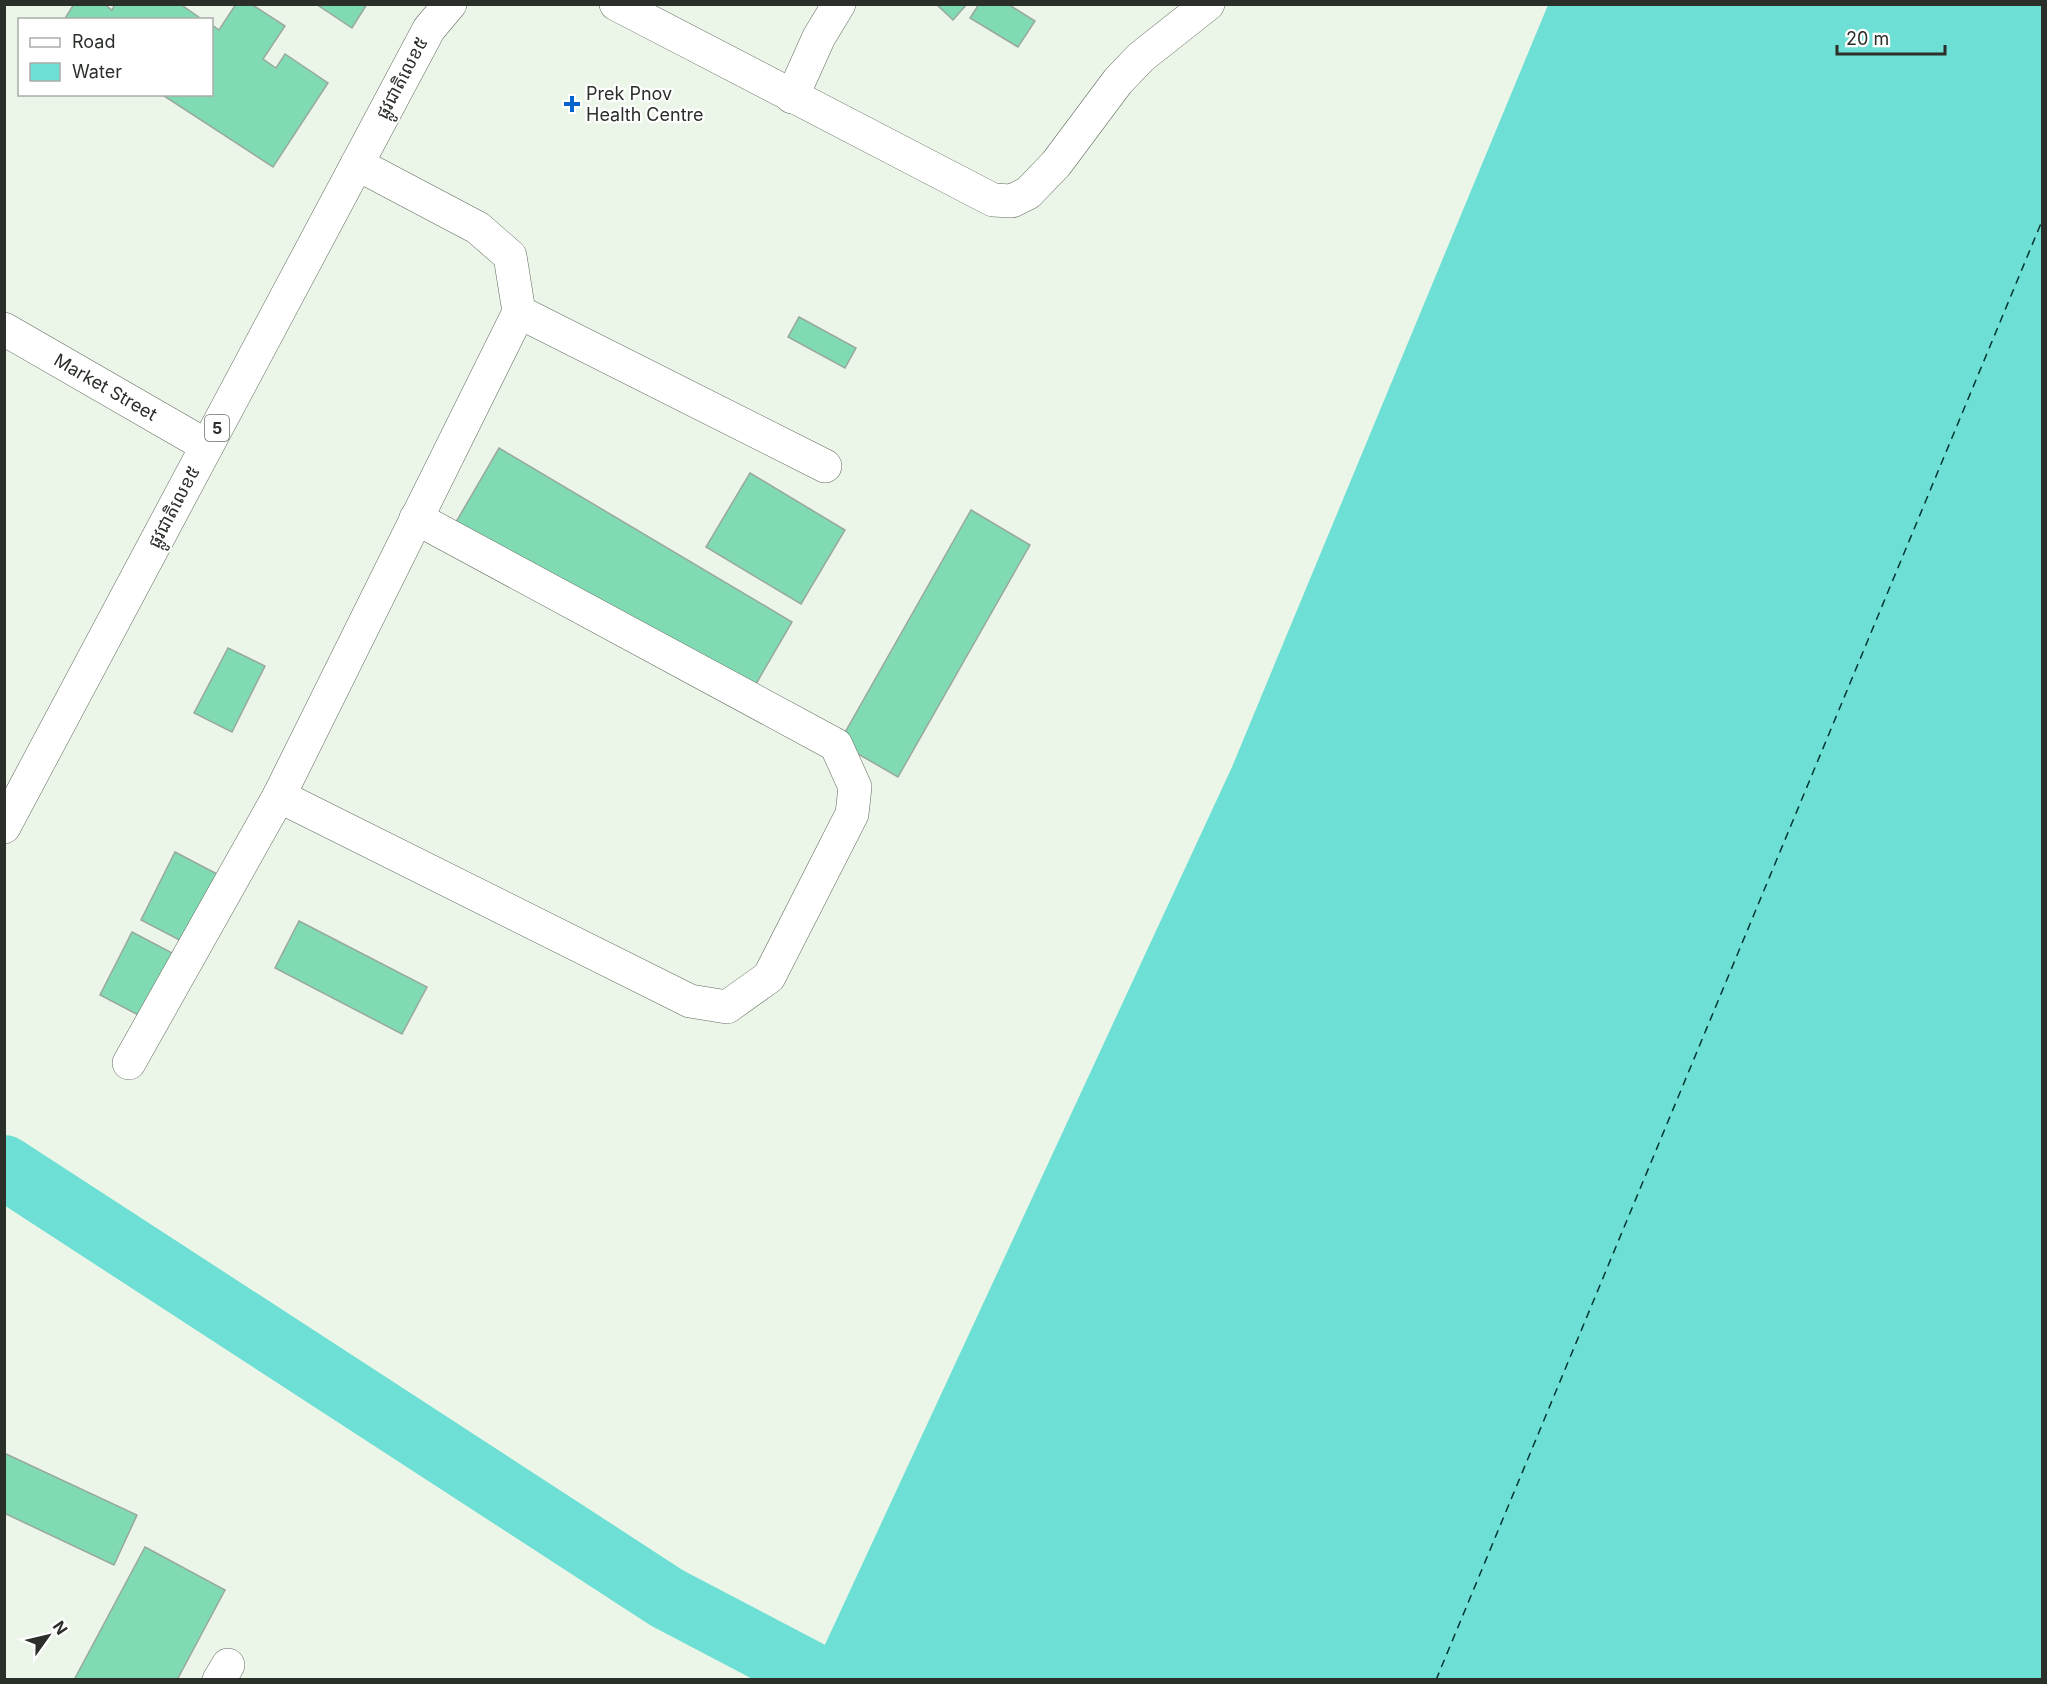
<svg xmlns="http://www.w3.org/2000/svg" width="2047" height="1684" viewBox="0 0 2047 1684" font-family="Inter,'Noto Sans Khmer',sans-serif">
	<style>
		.water { fill: #6edfd4 }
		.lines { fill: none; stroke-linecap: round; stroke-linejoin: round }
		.river { stroke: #6edfd4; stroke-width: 64 }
		.ferry { stroke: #003733; stroke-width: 1.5; stroke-dasharray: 8 6; stroke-linecap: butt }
		.building { fill: #81dbb2; stroke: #98a8a0; stroke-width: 1.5 }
		.minor-casing { stroke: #606a5e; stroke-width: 34 }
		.highway-casing { stroke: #606a5e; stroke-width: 34 }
		.minor { stroke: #fff; stroke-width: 33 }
		.highway { stroke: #fff; stroke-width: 33 }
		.poi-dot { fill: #0565ce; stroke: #fff; stroke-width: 2 }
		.labels { text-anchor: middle; stroke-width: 4.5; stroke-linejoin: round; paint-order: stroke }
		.shield { fill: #fff; stroke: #6b6d6a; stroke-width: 1.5 }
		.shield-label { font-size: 16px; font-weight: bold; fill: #2b2f2a }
		.street-label { font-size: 18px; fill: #2b2f2a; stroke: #fff }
		.poi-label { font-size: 18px; fill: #2b2f2a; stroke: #fff; text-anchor: start }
	</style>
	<rect width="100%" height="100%" fill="#ebf6e8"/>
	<!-- water -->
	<path class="water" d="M1548,5H2042V1679H809L1232,767Z"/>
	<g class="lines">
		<!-- river -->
		<path class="river" d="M4,1167L667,1598L812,1674"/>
		<!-- ferry -->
		<path class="ferry" d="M1436,1680L2042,221"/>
	</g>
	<!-- building -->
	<path class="building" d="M74,4H104L112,10L115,4H180L203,20H64Z
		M236,4H251L285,26L263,59L276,68L285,54L328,83L273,167L161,94H212V25L219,30Z
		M316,4H367L352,28Z
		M936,4H967L953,20Z
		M979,4H1008L1035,21L1018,47L970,18Z
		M799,317L856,348L845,368L788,337Z
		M499,448L792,622L749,696L456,522Z
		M750,473L845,530L801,604L706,547Z
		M971,510L1030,545L898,777L839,743Z
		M228,648L265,666L232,732L194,713Z
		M175,852L223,877L189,945L141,920Z
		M299,921L427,987L402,1034L275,968Z
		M132,932L176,955L144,1018L100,995Z
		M4,1453L137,1515L114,1565L4,1513Z
		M145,1547L225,1590L177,1680H74Z"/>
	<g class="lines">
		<defs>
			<g id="minor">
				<path d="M616,4L993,200L1012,201L1028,193L1056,164L1118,81L1141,57L1208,4"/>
				<path d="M792,97L819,37L839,4"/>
				<path d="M519,312L825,466"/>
				<path id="s1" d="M4,329L207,446"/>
				<path d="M279,796L690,1001L727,1007L769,977L852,814L855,787L836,745L416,518"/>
				<path d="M129,1063L279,796L519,312L510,256L478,228L357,164"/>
				<path d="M219,1680L228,1665"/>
			</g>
			<path id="highway" d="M4,827L429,29L450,4"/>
		</defs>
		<!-- minor casing -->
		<use href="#minor" class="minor-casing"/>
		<!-- highway casing -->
		<use href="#highway" class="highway-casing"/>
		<!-- minor -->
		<use href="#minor" class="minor"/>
		<!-- highway -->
		<use href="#highway" class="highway"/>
	</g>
	<!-- markers -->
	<path class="poi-dot" d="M569 95h6v6h6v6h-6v6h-6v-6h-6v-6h6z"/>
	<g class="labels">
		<!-- shield labels -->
		<rect class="shield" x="205" y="415" width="24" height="26" rx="4.5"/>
		<g class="shield-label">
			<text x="217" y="434">5</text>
		</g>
		<!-- street labels -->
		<g class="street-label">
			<text transform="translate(402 78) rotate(-62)" y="6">ផ្លូវជាតិលេខ៥</text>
			<text dy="6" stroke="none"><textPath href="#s1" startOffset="117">Market Street</textPath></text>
			<text transform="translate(174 507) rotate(-62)" y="6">ផ្លូវជាតិលេខ៥</text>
		</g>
		<!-- poi labels -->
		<g class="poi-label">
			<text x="586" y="100">Prek Pnov<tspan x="586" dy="21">Health Centre</tspan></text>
		</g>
	</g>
	<!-- border -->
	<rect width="2047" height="1684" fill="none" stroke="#2b2f2a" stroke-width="12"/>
	<!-- legend -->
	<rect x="18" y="18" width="195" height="78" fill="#ffffff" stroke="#aaacaa" stroke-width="1.5"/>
	<rect x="30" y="38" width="30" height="9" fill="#ffffff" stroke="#aaacaa" stroke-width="1.5"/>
	<text x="72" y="48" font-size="18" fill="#2b2f2a">Road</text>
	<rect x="30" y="63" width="30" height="18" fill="#6edfd4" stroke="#aaacaa" stroke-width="1.5"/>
	<text x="72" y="78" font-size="18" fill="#2b2f2a">Water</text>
	<!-- north arrow -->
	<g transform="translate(48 1636) rotate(56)" stroke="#ffffff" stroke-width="4.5" paint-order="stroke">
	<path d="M0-4.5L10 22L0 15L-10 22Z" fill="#2b2f2a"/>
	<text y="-9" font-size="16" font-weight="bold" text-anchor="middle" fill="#2b2f2a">N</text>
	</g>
	<!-- scale -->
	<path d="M1837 45v9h108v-9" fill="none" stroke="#2b2f2a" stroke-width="3"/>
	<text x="1846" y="45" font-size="18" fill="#2b2f2a" stroke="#ffffff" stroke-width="4.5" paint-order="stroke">20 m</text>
</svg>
